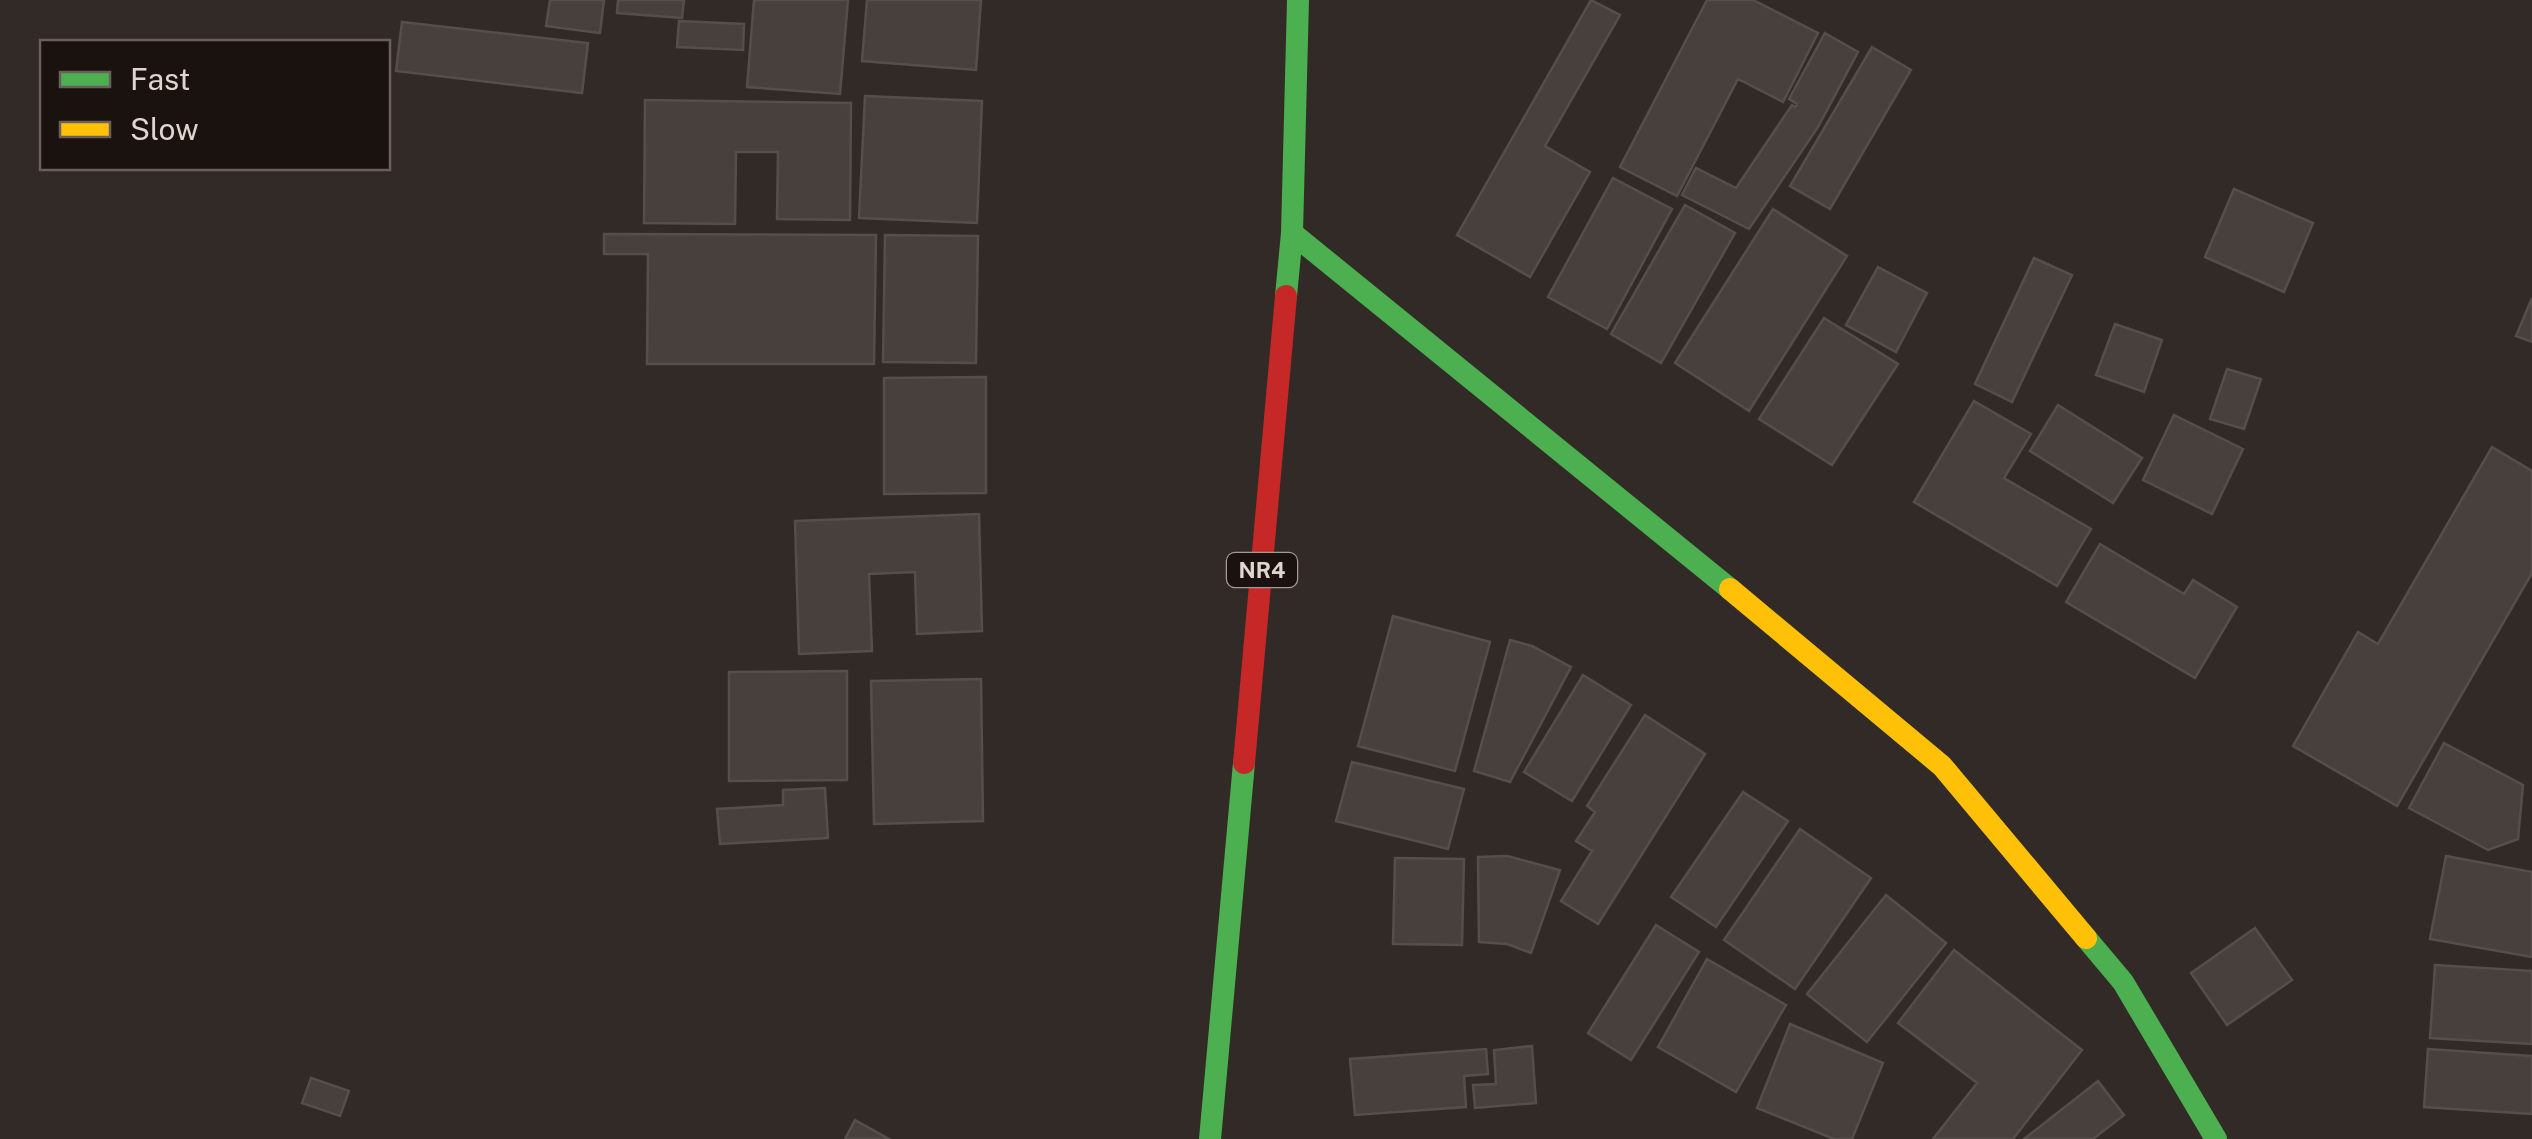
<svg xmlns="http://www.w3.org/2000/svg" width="2532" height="1139" viewBox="0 0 2532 1139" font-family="'Public Sans',sans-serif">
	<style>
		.building { fill: #47403c; stroke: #554e4a; stroke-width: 2.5 }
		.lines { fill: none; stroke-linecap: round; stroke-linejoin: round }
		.fast { stroke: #4caf50; stroke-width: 22 }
		.slow { stroke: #ffc107; stroke-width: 22 }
		.jam { stroke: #c62828; stroke-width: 22 }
		.labels { text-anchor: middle; stroke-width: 10; stroke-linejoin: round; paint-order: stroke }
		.shield { fill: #1a120f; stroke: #a59a97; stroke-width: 2.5 }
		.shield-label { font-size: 22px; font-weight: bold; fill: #e0d5d1 }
	</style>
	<rect width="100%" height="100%" fill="#322a26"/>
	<!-- building -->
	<path class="building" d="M550,0H604L600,33L546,26Z
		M618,0H684L682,18L617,13Z
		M754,0H848L840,94L747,87Z
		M867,0H981L976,70L862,61Z
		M1591,0L1620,15L1545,146L1590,172L1530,277L1457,235Z
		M1707,0H1753L1818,33L1783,102L1738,79L1677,196L1620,167Z
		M679,21L744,24L743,50L677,47Z
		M402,22L588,43L582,93L396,71Z
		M1825,33L1858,52L1818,127L1749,229L1682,195L1696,168L1736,188L1792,105L1795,107L1797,104L1789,99Z
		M1872,47L1911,70L1830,209L1790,186Z
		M865,96L982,101L977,223L859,218Z
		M645,100L851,103L850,220L777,219L778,152H736L735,224L644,223Z
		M1613,178L1672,209L1607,329L1548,297Z
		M2234,189L2313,223L2284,292L2205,257Z
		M1685,205L1735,233L1661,363L1611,334Z
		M1773,209L1847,256L1749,411L1675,363Z
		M604,234L876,235L874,364H647L648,254H604Z
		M885,235L978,236L976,363L883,362Z
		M2034,258L2072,275L2012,402L1975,384Z
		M1878,267L1927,293L1896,352L1846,325Z
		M2532,298V342L2516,336Z
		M1824,318L1898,364L1832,465L1759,419Z
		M2115,324L2162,340L2144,392L2096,375Z
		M2227,369L2261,379L2244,429L2210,419Z
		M986,377V493L884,494V378Z
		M1974,401L2031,434L2004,478L2091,529L2057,586L1914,502Z
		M2058,405L2142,458L2113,503L2030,451Z
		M2174,415L2243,449L2212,514L2143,480Z
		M2492,447L2532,471V573L2397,806L2293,746L2358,632L2378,644Z
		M979,514L982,631L917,634L915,572L869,574L872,651L799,654L795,521Z
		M2100,544L2184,594L2193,580L2237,607L2195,678L2066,602Z
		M1393,616L1490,642L1455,771L1358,746Z
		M1510,640L1532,646L1571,667L1510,782L1474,771Z
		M847,671V780L729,781V672Z
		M1583,675L1631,705L1572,801L1524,772Z
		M981,679L983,821L874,824L871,681Z
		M1645,715L1705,754L1598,924L1561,901L1592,851L1576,841L1595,812L1587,806Z
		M2444,743L2523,785L2518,839L2488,850L2409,808Z
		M1352,762L1464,789L1448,849L1336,821Z
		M825,788L828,838L720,844L717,809L783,805V790Z
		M1743,792L1788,821L1716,927L1671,897Z
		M1800,829L1871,878L1795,989L1724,940Z
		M1507,856L1560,870L1531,953L1507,944L1479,942L1478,857Z
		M2446,856L2532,872V957L2430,939Z
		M1395,858L1464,859L1462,945L1393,944Z
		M1886,895L1946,943L1867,1042L1807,994Z
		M1656,925L1699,952L1631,1060L1588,1033Z
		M2255,928L2292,980L2227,1025L2191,973Z
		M1954,950L2082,1050L2013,1139H1933L1977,1083L1898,1023Z
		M1707,959L1786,1005L1736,1092L1658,1047Z
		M2435,965L2532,971V1044L2430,1038Z
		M1790,1024L1883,1063L1852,1139H1834L1757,1108Z
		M1532,1046L1536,1103L1475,1108L1473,1085L1496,1084L1494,1050Z
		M1486,1049L1488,1074L1464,1076L1466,1107L1355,1115L1350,1059Z
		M2428,1049L2532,1056V1114L2424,1107Z
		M311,1078L349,1091L340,1116L302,1103Z
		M2098,1081L2124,1115L2093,1139H2024Z
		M855,1120L889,1139H845Z"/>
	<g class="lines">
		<!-- fast -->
		<path class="fast" d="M1292,233L1730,589
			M1286,296L1292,233L1298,0
			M2086,938L2123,982L2216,1139
			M1210,1139L1244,763"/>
		<!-- slow -->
		<path class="slow" d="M1730,589L1942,766L2086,938"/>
		<!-- jam -->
		<path class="jam" d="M1244,763L1286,296"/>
	</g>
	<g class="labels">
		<!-- shield labels -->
		<rect class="shield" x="1227" y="553" width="70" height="34" rx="8"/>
		<g class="shield-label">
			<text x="1262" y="578">NR4</text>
		</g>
	</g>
	<!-- legend -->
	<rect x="40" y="40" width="350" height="130" fill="#1a120f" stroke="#69605d" stroke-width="2.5"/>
	<rect x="60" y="72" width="50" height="15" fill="#4caf50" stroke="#69605d" stroke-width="2.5"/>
	<text x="130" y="90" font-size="30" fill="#e0d5d1">Fast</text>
	<rect x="60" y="122" width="50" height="15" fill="#ffc107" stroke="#69605d" stroke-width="2.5"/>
	<text x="130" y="140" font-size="30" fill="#e0d5d1">Slow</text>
</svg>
